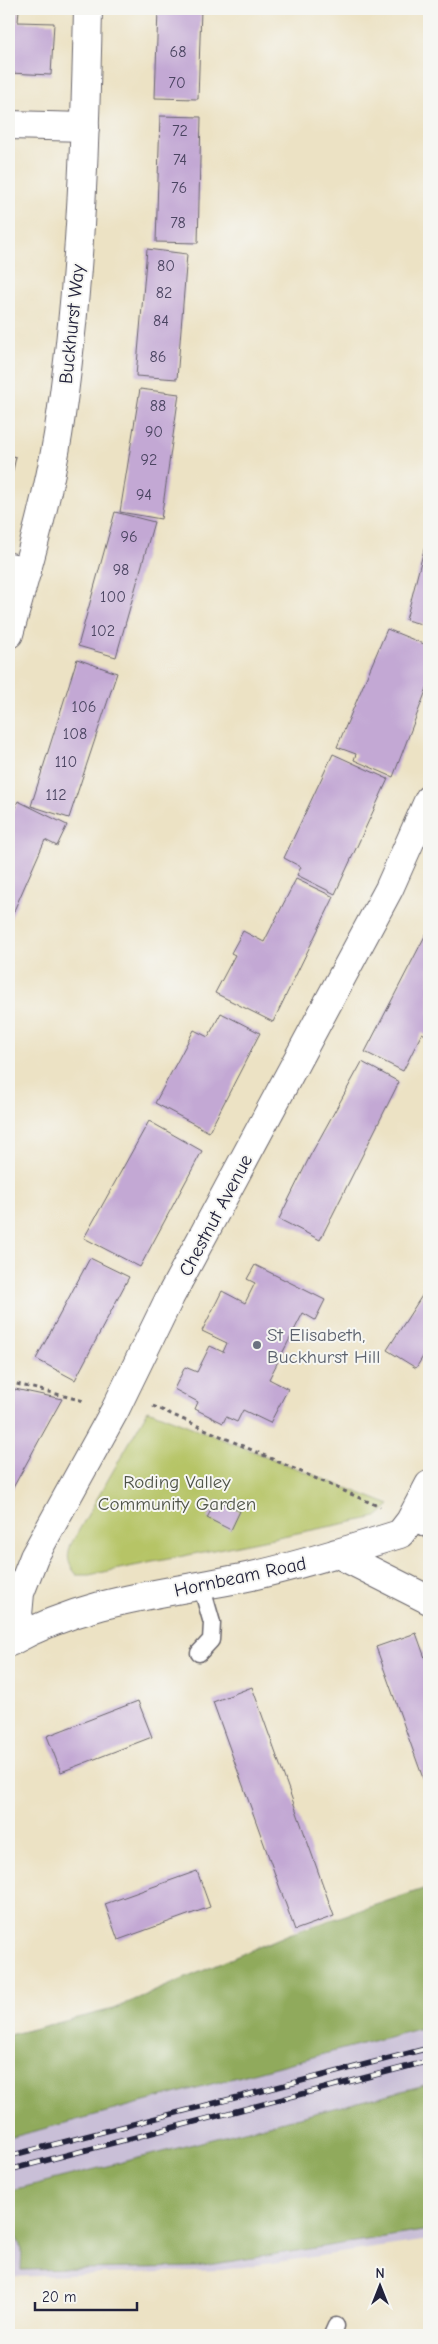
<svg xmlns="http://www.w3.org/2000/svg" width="438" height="2344" viewBox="0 0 438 2344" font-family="'Comic Neue',sans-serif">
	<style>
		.industrial { fill: #c9bfd7 }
		.green { fill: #b6c466; stroke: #6c7350 }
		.forest { fill: #90aa5b; stroke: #59664b }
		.building { fill: #c3a8d4 }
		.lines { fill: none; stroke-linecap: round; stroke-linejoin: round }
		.lane-casing { stroke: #69656b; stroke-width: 19 }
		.street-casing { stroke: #69656b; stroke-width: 30 }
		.secondary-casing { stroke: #69656b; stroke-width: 30 }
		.path { stroke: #69656b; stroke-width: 3; stroke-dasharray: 4 4; stroke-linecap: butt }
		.lane { stroke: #fff; stroke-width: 16 }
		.street { stroke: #fff; stroke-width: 28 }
		.secondary { stroke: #fff; stroke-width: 28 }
		.rail-casing { stroke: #22223b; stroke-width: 5.5 }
		.rail { stroke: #f6f6f2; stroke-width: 4; stroke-dasharray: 11; stroke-linecap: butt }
		.worship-dot { fill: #6b7280; stroke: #f6f6f2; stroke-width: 2 }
		.labels { text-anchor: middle; stroke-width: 4; stroke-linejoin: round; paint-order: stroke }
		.number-label { font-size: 16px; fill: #4a4461 }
		.street-label { font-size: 19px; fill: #22223b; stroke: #f6f6f2 }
		.worship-label { font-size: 19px; fill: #5b616d; stroke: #f6f6f2; text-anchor: start }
		.park-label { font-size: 19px; fill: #4e5348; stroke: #f6f6f2 }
	</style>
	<rect width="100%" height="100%" fill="#f6f6f2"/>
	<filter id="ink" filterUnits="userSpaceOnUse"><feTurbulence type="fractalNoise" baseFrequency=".02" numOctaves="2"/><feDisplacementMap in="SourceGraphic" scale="10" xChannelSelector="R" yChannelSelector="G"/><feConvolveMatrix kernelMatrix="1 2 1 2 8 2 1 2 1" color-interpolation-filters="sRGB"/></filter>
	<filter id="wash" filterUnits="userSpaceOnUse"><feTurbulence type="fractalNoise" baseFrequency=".0096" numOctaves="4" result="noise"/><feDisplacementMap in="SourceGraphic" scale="20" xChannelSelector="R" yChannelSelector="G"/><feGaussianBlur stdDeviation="1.12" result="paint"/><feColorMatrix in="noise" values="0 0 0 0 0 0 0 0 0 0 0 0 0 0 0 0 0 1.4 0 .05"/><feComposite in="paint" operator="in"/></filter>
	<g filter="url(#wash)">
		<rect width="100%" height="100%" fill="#ece2c4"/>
		<!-- industrial -->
		<path class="industrial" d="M429,1887V2240L222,2270L9,2277V2035L113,2009L289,1934Z"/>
		<!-- green -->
		<path class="green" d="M148,1410L390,1505L377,1517L89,1575H77C68,1564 66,1558 71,1544Z"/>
		<!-- forest -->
		<path class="forest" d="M429,1887V2026L9,2138V2035L113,2009L289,1934Z
			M429,2084V2230L196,2267L21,2270L22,2249L9,2222V2191Z"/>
		<g id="blocks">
			<!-- building -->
			<path class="building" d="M9,9H19L18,22L54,23L51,75L9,73Z
				M158,9H201L198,99L155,98Z
				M160,116L201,117L198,243L156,242Z
				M147,249L187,254L177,379L136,376Z
				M140,389L179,394L161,519L120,512Z
				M9,455L16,457L10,484H9Z
				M115,512L154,522L116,657L78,646Z
				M429,530V626L406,620Z
				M387,629L429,646V683L393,777L354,760L356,754L337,747Z
				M77,659L117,673L69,818L31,806Z
				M333,754L388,779L335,894L297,875L301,867L284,858Z
				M18,801L67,825L57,846L45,840L9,922V821Z
				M296,879L334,897L273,1022L215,993L235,955L231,953L243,931L264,942Z
				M426,934L429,935V1037L422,1033L403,1071L365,1052Z
				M221,1013L260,1033L209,1132L155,1103L194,1030L208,1037Z
				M362,1062L399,1082L320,1240L279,1219L310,1156Z
				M149,1121L202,1151L140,1267L84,1238Z
				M90,1258L129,1277L75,1380L36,1359Z
				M255,1265L325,1300L315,1320L303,1313L269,1379L288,1389L270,1423L243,1410L237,1422L226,1417L223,1423L195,1409L198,1402L174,1389L185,1367L197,1372L210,1346L223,1352L227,1343L202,1331L222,1291L245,1303L255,1283L247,1279Z
				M425,1291L429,1294V1351L427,1350L416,1368L387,1350Z
				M15,1389L62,1399L9,1495V1400Z
				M216,1500L240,1511L231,1530L207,1518Z
				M416,1633L429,1669V1795L376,1647Z
				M252,1687L334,1916L295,1930L213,1702Z
				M138,1701L152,1737L61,1772L47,1736Z
				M197,1871L210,1907L118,1940L105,1904Z"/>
		</g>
	</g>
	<g filter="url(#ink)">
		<use href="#blocks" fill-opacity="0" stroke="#69656b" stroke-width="1"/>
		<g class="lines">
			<defs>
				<path id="lane" d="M410,1521L429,1530
					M199,1653L211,1640L212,1623L201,1585
					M332,2335L336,2326"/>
				<path id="street" d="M9,125L85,127
					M9,567L27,571
					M336,1553L429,1600
					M25,1634L18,1615L20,1593L34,1557L115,1410L170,1297L389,889L429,799
					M10,1642C87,1599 163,1594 247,1577C299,1566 350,1549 400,1534L410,1521L429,1485"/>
				<path id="secondary" d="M9,634C27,569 47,502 58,435C80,294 85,152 88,9"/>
			</defs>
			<!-- lane casing -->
			<use href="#lane" class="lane-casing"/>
			<!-- street casing -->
			<use href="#street" class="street-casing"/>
			<!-- secondary casing -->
			<use href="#secondary" class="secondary-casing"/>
			<!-- path -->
			<path class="path" d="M9,1382L84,1401
				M153,1406L380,1507"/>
			<!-- lane -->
			<use href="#lane" class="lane"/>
			<!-- street -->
			<use href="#street" class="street"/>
			<!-- secondary -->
			<use href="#secondary" class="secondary"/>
			<defs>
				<path id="rail" d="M9,2156L429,2048
					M9,2170L429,2061"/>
			</defs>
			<!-- rail casing -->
			<use href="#rail" class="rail-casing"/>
			<!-- rail -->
			<use href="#rail" class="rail"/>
		</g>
	</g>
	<!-- markers -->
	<circle class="worship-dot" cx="257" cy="1345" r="5"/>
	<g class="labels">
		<!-- number labels -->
		<g class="number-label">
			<text x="178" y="57">68</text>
			<text x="177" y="88">70</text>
			<text x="180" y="136">72</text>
			<text x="180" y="165">74</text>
			<text x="179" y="193">76</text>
			<text x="178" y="228">78</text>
			<text x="166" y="271">80</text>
			<text x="164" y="298">82</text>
			<text x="161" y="326">84</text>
			<text x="158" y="362">86</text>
			<text x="158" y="411">88</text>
			<text x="154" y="437">90</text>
			<text x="149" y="465">92</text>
			<text x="144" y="500">94</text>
			<text x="129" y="542">96</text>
			<text x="121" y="575">98</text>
			<text x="113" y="602">100</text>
			<text x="103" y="636">102</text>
			<text x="84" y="712">106</text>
			<text x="75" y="739">108</text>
			<text x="66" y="767">110</text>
			<text x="56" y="800">112</text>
		</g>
		<!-- street labels -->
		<g class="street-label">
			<text transform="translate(71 324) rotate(-84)" y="7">Buckhurst Way</text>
			<text transform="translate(215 1215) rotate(-62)" y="7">Chestnut Avenue</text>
			<text transform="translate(240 1576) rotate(-12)" y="7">Hornbeam Road</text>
		</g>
		<!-- worship labels -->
		<g class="worship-label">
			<text x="267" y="1341">St Elisabeth,<tspan x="267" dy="22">Buckhurst Hill</tspan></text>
		</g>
		<!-- park labels -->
		<g class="park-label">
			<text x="177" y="1488">Roding Valley<tspan x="177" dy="22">Community Garden</tspan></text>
		</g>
	</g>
	<!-- margin -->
	<rect width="438" height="2344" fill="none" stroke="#f6f6f2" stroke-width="30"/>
	<!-- north arrow -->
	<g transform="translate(380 2286)" stroke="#f6f6f2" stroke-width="4" paint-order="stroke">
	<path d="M0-4L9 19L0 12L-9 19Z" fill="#22223b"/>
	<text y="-8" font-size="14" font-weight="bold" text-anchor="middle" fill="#22223b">N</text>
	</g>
	<!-- scale -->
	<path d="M35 2302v8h102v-8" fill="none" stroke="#22223b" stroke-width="2.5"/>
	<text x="42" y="2302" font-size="15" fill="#22223b" stroke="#f6f6f2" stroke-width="4" paint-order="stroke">20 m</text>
</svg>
